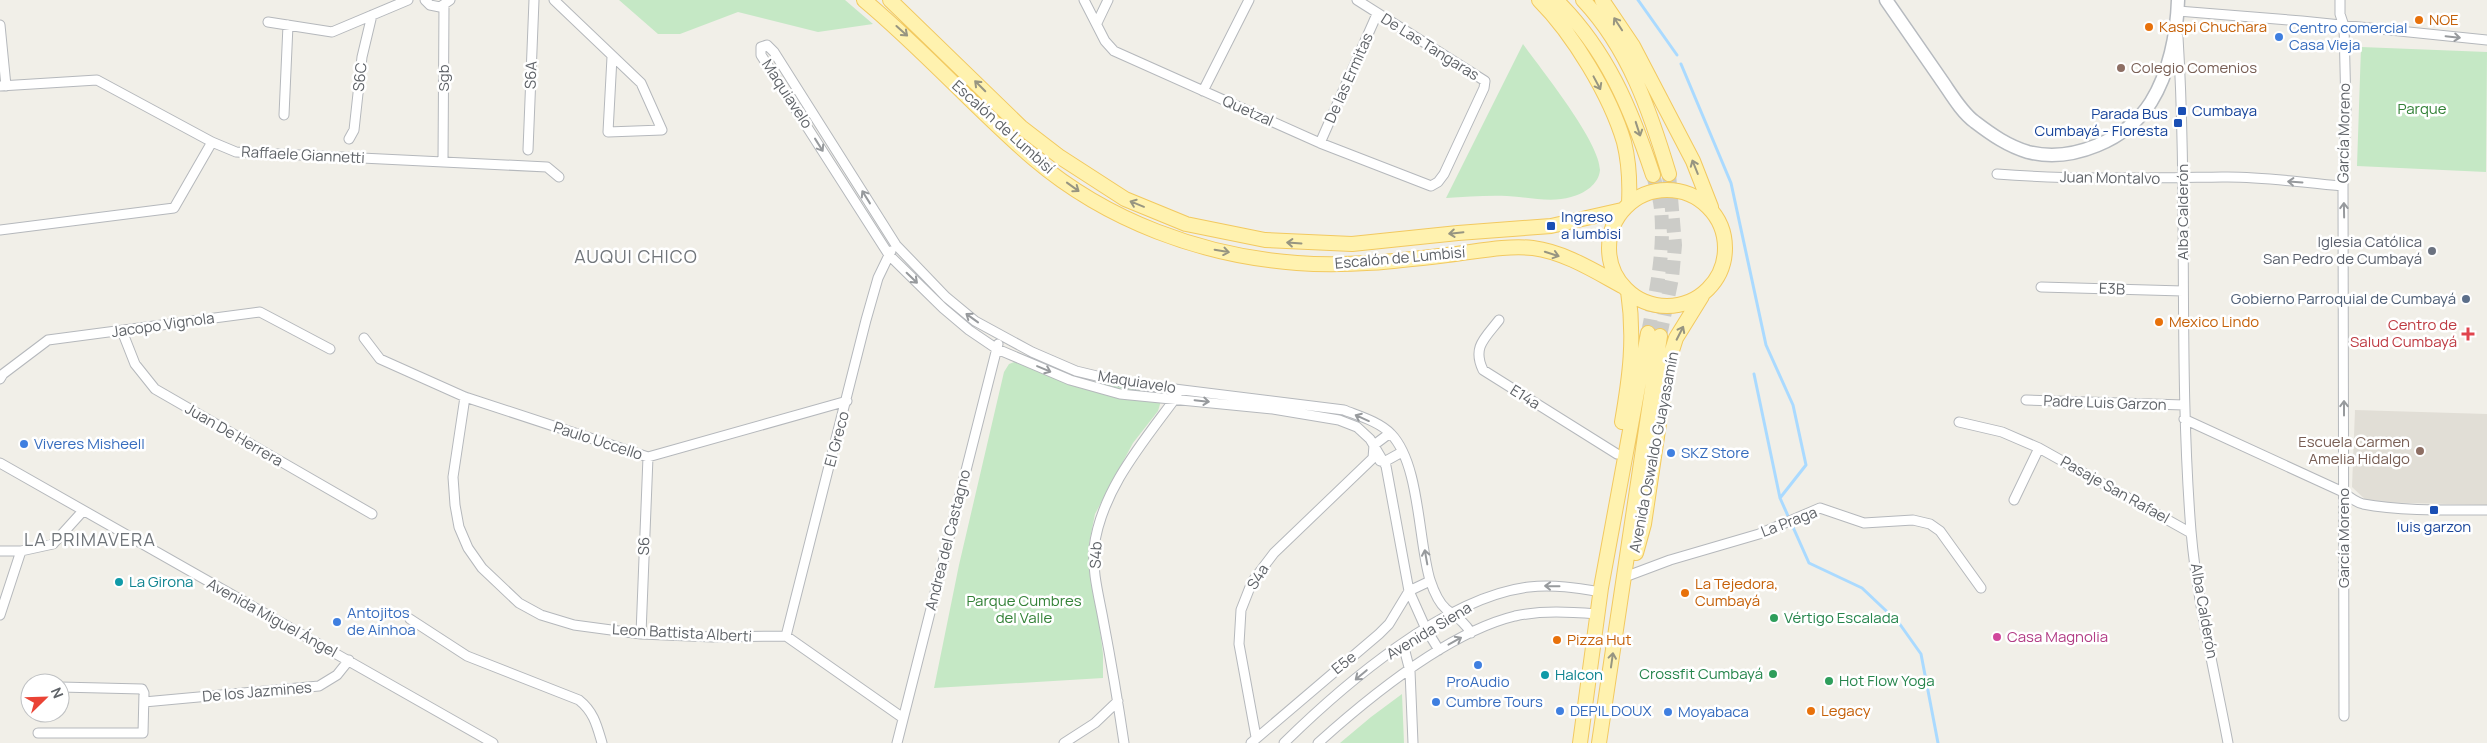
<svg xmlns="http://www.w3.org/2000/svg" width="2487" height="743" viewBox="0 0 2487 743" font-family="Manrope,sans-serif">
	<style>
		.education { fill: #e1ded6 }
		.green { fill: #c5e8c5 }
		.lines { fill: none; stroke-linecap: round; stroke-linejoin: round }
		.stream { stroke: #aadaff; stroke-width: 3 }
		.primary-tunnel { stroke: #ccccc8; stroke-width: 14; stroke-dasharray: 14 7; stroke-linecap: butt }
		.street-casing { stroke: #b5b8bc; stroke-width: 11 }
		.secondary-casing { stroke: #b6babf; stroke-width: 15 }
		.primary-casing { stroke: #f2c960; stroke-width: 16 }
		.street { stroke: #fff; stroke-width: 9 }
		.secondary { stroke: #fff; stroke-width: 12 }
		.primary { stroke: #fff2af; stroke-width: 14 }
		.oneway { stroke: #979581 }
		.oneway2 { stroke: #979a9d }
		.food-dot { fill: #e8710a; stroke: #fff; stroke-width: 2 }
		.shop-dot { fill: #3f7fe0; stroke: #fff; stroke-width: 2 }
		.education-dot { fill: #8d6e63; stroke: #fff; stroke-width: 2 }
		.transit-dot { fill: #1a4fb4; stroke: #fff; stroke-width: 2 }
		.worship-dot { fill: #6b7280; stroke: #fff; stroke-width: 2 }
		.service-dot { fill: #5c6f8a; stroke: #fff; stroke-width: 2 }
		.health-dot { fill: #e0444e; stroke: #fff; stroke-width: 2 }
		.culture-dot { fill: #0f9aa8; stroke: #fff; stroke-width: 2 }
		.leisure-dot { fill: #2e9e5b; stroke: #fff; stroke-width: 2 }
		.hotel-dot { fill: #d1479c; stroke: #fff; stroke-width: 2 }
		.labels { text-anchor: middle; stroke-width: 5; stroke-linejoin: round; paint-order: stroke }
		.food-label { font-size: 15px; fill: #c56008; stroke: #fff; text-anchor: start }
		.shop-label { font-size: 15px; fill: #366cbe; stroke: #fff; text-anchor: start }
		.street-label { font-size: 15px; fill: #5f6368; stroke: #fff }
		.education-label { font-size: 15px; fill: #785e54; stroke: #fff; text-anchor: start }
		.park-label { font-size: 15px; fill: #348238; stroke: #fff }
		.transit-label { font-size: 15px; fill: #164399; stroke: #fff; text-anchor: start }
		.worship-label { font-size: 15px; fill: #5b616d; stroke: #fff; text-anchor: end }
		.service-label { font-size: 15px; fill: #4e5e75; stroke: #fff; text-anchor: end }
		.health-label { font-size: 15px; fill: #be3a42; stroke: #fff; text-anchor: end }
		.culture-label { font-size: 15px; fill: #0d838f; stroke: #fff; text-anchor: start }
		.leisure-label { font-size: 15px; fill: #27864d; stroke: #fff; text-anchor: start }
		.hotel-label { font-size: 15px; fill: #b23c85; stroke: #fff; text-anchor: start }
		.quarter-label { font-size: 18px; letter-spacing: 1px; fill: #70757a; stroke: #fff }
	</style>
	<rect width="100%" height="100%" fill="#f1efe8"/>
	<!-- education -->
	<path class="education" d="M2355,410L2487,414V505L2368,502L2352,487Z"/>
	<!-- green -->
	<path class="green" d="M619,0H845L873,24L818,32L738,12L680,34H658Z
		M1523,44C1541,69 1600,142 1600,170C1599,184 1584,194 1571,197C1551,203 1528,197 1507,196C1487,195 1466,197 1446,198Z
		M2361,47L2487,52L2486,172L2357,166Z
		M1017,361L1091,381L1152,389L1159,393L1161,401L1158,411L1133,443L1111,484L1095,514L1089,544L1103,654V678L934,688L959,565L1004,372L1009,364Z
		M1402,694L1404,743H1340L1371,717Z"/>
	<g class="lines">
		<!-- stream -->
		<path class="stream" d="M1638,0L1677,55
			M1681,64L1731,183L1766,345L1793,405L1806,465L1780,498
			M1754,374L1780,498L1809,563L1862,588L1899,623L1921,654L1938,743"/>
		<!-- primary-tunnel -->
		<path class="primary-tunnel" d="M1648,333C1656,292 1665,251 1661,209C1660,198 1656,186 1653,175
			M1660,336L1672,278L1675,245L1669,174"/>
		<defs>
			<path id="street" d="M425,0L430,5L440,7L450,0
				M554,0L641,83L662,130L608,132L612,57
				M1084,0L1105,41L1114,51L1320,143L1431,186L1438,182L1444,174L1484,88L1485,81L1357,0
				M2340,0V14L2344,26L2346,109L2343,186L2344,716
				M2178,11L2302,21L2487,40
				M268,22L332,32L408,0
				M1097,23L1108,0
				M0,25L6,86
				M2178,37C2188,201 2178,366 2191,531C2197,602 2215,673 2228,743
				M0,86L97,80L212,142L236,152L547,167L559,177
				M1203,91L1249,0
				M284,115L288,25
				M349,139L354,130L362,57L372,15
				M1320,143L1377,14
				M528,150L534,0
				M443,161L444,6
				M1997,174C2072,180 2147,178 2222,177C2262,176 2303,183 2343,186
				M0,230L174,208L212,142
				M2041,287L2183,291
				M1499,320C1485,338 1472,347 1483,370L1617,454
				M122,331L135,364L155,389L372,514
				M364,338L380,359L465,397L648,457L847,401
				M0,379L3,374L48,340L260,312L330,349
				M465,397L453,477L455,505L459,527L468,548L482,568L519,603L541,615L574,625L641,634L713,637L786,636L903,718
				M2026,400L2184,405
				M2184,419L2343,492C2349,497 2355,502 2363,504C2399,511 2449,510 2487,510
				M1959,422L2002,432L2039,448L2191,533
				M1380,461L1384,462L1402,452
				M0,463L493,743
				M2014,500L2039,448
				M0,551H21L53,544L82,512
				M1630,575L1670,560L1759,534L1820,508L1864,523L1913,520L1930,524L1940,531L1981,588
				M0,615L21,551
				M410,619L467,656L579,700C594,712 597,726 602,743
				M641,634L648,457
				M786,636L866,320L878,278L891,251
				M1403,644L1410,671L1413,743
				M1439,650L1426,629L1409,591L1386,466L1370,439L1357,427L1339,420L1273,409L1120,394L1070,380L997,349L969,330L943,308L889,255L761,55V47L767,45L774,52L896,245L946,297L975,321L1032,352L1076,371L1126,383L1344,410C1359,416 1380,422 1391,434C1420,464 1418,540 1430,580C1433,589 1439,603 1446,609C1456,617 1464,621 1471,633
				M144,702L319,686L337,675L349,660
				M38,733H143L144,693L142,689L60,687
				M1256,737L1239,644L1241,610L1252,582L1274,553L1373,458L1374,445L1390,433
				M897,743L998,344
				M1064,743L1095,723L1118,701
				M1124,743C1118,702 1111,661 1103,619C1099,597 1092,571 1094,548C1101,490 1144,441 1177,396
				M1251,743L1379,634L1389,624L1409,591L1430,581
				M1284,743C1343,685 1445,597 1529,587C1553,584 1577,588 1601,592
				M1318,743C1368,698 1449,632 1515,616C1543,610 1570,612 1598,614"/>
			<path id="secondary" d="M1886,0C1904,26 1922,52 1940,78C1950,92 1961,112 1975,122C1992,135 2008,146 2028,152C2072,163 2127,140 2151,102C2169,73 2177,34 2178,0"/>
			<path id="primary" d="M864,0C924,50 975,108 1034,159C1107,221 1202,256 1297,263C1348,267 1397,261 1447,255C1475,252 1505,245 1533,248C1565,252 1596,272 1624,287
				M890,0L1021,127L1060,157L1125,199L1186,224L1265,240L1352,244L1458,233L1551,226L1622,210
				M1539,0C1573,34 1610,95 1624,142C1629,162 1630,182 1629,203
				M1556,0C1607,50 1631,109 1653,175
				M1583,0C1629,49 1650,111 1669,174
				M1602,0L1633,46L1693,161L1711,207
				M1609 248a58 58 0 1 1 116 0a58 58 0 1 1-116 0Z
				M1622,422C1630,376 1635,338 1628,291
				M1636,553L1644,524L1668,363L1676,338L1702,296
				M1580,743L1601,588L1648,333
				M1599,743L1660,336"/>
		</defs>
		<!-- street casing -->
		<use href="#street" class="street-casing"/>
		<!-- secondary casing -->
		<use href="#secondary" class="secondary-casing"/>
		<!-- primary casing -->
		<use href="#primary" class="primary-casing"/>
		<!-- street -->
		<use href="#street" class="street"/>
		<!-- secondary -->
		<use href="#secondary" class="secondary"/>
		<!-- primary -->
		<use href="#primary" class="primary"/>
	</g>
	<!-- one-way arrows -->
	<defs><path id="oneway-shaft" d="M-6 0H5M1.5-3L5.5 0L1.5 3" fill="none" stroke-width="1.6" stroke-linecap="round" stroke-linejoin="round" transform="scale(1.25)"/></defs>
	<g class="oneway">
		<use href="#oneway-shaft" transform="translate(1618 24) rotate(-123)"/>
		<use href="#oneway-shaft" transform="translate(902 31) rotate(42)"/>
		<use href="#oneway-shaft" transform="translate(1597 83) rotate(62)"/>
		<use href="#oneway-shaft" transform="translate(980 86) rotate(-135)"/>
		<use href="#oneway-shaft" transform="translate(1638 129) rotate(72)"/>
		<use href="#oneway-shaft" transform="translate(1695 167) rotate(-112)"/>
		<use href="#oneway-shaft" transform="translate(1073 187) rotate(36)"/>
		<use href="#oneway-shaft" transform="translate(1137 204) rotate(-158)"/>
		<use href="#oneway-shaft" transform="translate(1456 233) rotate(174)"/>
		<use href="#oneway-shaft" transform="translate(1294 243) rotate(-176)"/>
		<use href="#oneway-shaft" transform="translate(1222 251) rotate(10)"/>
		<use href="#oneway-shaft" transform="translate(1552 254) rotate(18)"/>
		<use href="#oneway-shaft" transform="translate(1680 333) rotate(-63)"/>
		<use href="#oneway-shaft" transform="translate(1612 660) rotate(-82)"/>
	</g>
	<g class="oneway2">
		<use href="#oneway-shaft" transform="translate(2453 37) rotate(6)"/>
		<use href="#oneway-shaft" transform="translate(819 145) rotate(58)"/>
		<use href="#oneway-shaft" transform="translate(2295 182) rotate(-176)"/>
		<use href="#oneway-shaft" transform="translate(866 197) rotate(-122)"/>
		<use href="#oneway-shaft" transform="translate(2344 210) rotate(-91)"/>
		<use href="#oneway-shaft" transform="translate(912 278) rotate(44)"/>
		<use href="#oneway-shaft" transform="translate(972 318) rotate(-144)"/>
		<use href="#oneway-shaft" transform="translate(1044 369) rotate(23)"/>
		<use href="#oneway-shaft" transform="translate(1202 401) rotate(6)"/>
		<use href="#oneway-shaft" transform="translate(2344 408) rotate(-90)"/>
		<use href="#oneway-shaft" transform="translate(1362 418) rotate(-156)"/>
		<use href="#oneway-shaft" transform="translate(1426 557) rotate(-100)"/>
		<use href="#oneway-shaft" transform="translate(1552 586) rotate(-179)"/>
		<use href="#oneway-shaft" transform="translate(1455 641) rotate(-29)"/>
		<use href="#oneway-shaft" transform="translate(1361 675) rotate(140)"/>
	</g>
	<!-- markers -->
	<g class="food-dot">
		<circle cx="2419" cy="20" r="5"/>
		<circle cx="2149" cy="27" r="5"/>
		<circle cx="2159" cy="322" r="5"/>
		<circle cx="1685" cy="593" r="5"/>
		<circle cx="1557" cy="640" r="5"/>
		<circle cx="1811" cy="711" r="5"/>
	</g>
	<g class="shop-dot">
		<circle cx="2279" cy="37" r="5"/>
		<circle cx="24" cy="444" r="5"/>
		<circle cx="1671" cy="453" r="5"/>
		<circle cx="337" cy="622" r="5"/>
		<circle cx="1478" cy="665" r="5"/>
		<circle cx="1436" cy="702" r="5"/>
		<circle cx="1560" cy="711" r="5"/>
		<circle cx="1668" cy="712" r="5"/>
	</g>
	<g class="education-dot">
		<circle cx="2121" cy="68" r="5"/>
		<circle cx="2420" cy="451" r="5"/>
	</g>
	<g class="transit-dot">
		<rect x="2177" y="106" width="10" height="10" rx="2.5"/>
		<rect x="2173" y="118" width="10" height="10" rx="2.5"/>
		<rect x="1546" y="221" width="10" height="10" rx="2.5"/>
		<rect x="2429" y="505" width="10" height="10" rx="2.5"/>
	</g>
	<circle class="worship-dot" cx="2432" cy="251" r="5"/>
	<circle class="service-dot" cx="2466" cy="299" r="5"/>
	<path class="health-dot" d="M2465.5 326.5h5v5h5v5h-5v5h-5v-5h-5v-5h5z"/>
	<g class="culture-dot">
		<circle cx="119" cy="582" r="5"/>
		<circle cx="1545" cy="675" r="5"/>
	</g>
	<g class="leisure-dot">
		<circle cx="1774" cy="618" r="5"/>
		<circle cx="1773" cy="674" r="5"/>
		<circle cx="1829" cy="681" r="5"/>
	</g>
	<circle class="hotel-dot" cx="1997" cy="637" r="5"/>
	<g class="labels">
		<!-- food labels -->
		<g class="food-label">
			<text x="2429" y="25">NOE</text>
			<text x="2159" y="32">Kaspi Chuchara</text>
			<text x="2169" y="327">Mexico Lindo</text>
			<text x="1695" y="589">La Tejedora,<tspan x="1695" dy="17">Cumbayá</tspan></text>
			<text x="1567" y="645">Pizza Hut</text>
			<text x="1821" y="716">Legacy</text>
		</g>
		<!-- shop labels -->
		<g class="shop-label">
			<text x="2289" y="33">Centro comercial<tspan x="2289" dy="17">Casa Vieja</tspan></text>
			<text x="34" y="449">Viveres Misheell</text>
			<text x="1681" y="458">SKZ Store</text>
			<text x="347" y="618">Antojitos<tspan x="347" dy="17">de Ainhoa</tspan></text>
			<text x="1478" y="687" text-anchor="middle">ProAudio</text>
			<text x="1446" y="707">Cumbre Tours</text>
			<text x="1570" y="716">DEPIL DOUX</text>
			<text x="1678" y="717">Moyabaca</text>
		</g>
		<!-- street labels -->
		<g class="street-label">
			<text transform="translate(1430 47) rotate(32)" y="5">De Las Tangaras</text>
			<text transform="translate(531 75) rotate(-88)" y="5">S6A</text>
			<text transform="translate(360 77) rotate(-84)" y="5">S6C</text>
			<text transform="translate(444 78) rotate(-90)" y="5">Sgb</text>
			<text transform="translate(1349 78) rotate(-66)" y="5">De las Ermitas</text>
			<text transform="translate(787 94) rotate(57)" y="5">Maquiavelo</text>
			<text transform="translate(1248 111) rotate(24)" y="5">Quetzal</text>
			<text transform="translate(1003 127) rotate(42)" y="5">Escalón de Lumbisí</text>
			<text transform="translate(2344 133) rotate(-89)" y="5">García Moreno</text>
			<text transform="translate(303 155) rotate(3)" y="5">Raffaele Giannetti</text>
			<text transform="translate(2110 178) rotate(1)" y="5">Juan Montalvo</text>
			<text transform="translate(2183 212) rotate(-90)" y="5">Alba Calderón</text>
			<text transform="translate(1400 258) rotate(-5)" y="5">Escalón de Lumbisí</text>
			<text transform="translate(2112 289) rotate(2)" y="5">E3B</text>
			<text transform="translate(163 325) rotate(-8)" y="5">Jacopo Vignola</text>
			<text transform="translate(1137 382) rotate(9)" y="5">Maquiavelo</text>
			<text transform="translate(1525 397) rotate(32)" y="5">E14a</text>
			<text transform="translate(2105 403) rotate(2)" y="5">Padre Luis Garzon</text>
			<text transform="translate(234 435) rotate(30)" y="5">Juan De Herrera</text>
			<text transform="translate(837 439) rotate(-75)" y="5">El Greco</text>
			<text transform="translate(598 441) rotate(18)" y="5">Paulo Uccello</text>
			<text transform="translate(1654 452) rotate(-79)" y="5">Avenida Oswaldo Guayasamín</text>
			<text transform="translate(2115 490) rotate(29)" y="5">Pasaje San Rafael</text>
			<text transform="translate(1789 522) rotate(-21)" y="5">La Praga</text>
			<text transform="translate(2344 538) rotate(-90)" y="5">García Moreno</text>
			<text transform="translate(948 540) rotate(-76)" y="5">Andrea del Castagno</text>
			<text transform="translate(644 546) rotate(-88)" y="5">S6</text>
			<text transform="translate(1096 555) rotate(-88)" y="5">S4b</text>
			<text transform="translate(1258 577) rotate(-58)" y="5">S4a</text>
			<text transform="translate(2204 611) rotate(80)" y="5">Alba Calderón</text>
			<text transform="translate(272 618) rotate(29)" y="5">Avenida Miguel Ángel</text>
			<text transform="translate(1429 631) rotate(-31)" y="5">Avenida Siena</text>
			<text transform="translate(682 633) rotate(3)" y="5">Leon Battista Alberti</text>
			<text transform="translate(1344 663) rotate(-39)" y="5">E5e</text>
			<text transform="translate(257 692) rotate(-5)" y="5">De los Jazmines</text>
		</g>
		<!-- education labels -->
		<g class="education-label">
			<text x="2131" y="73">Colegio Comenios</text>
			<text x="2410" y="447" text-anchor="end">Escuela Carmen<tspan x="2410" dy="17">Amelia Hidalgo</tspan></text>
		</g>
		<!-- park labels -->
		<g class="park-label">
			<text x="2422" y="114">Parque</text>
			<text x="1024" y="606">Parque Cumbres<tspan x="1024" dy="17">del Valle</tspan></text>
		</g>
		<!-- transit labels -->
		<g class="transit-label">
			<text x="2192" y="116">Cumbaya</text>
			<text x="2168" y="119" text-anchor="end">Parada Bus<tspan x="2168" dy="17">Cumbayá - Floresta</tspan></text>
			<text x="1561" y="222">Ingreso<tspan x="1561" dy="17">a lumbisi</tspan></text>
			<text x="2434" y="532" text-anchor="middle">luis garzon</text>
		</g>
		<!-- worship labels -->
		<g class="worship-label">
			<text x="2422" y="247">Iglesia Católica<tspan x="2422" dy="17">San Pedro de Cumbayá</tspan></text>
		</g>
		<!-- service labels -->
		<g class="service-label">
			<text x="2456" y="304">Gobierno Parroquial de Cumbayá</text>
		</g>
		<!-- health labels -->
		<g class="health-label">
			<text x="2457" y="330">Centro de<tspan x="2457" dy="17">Salud Cumbayá</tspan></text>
		</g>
		<!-- culture labels -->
		<g class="culture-label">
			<text x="129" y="587">La Girona</text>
			<text x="1555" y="680">Halcon</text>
		</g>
		<!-- leisure labels -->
		<g class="leisure-label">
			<text x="1784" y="623">Vértigo Escalada</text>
			<text x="1763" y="679" text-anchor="end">Crossfit Cumbayá</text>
			<text x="1839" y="686">Hot Flow Yoga</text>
		</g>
		<!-- hotel labels -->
		<g class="hotel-label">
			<text x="2007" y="642">Casa Magnolia</text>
		</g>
		<!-- quarter labels -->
		<g class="quarter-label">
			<text x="636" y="263">AUQUI CHICO</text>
			<text x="90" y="546">LA PRIMAVERA</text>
		</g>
	</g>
	<!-- north arrow -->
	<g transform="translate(45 698) rotate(67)"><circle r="24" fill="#ffffff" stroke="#bfc1c3"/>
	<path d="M0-4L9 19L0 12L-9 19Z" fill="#ea4335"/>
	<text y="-8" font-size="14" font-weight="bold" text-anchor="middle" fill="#5f6368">N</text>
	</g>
</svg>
